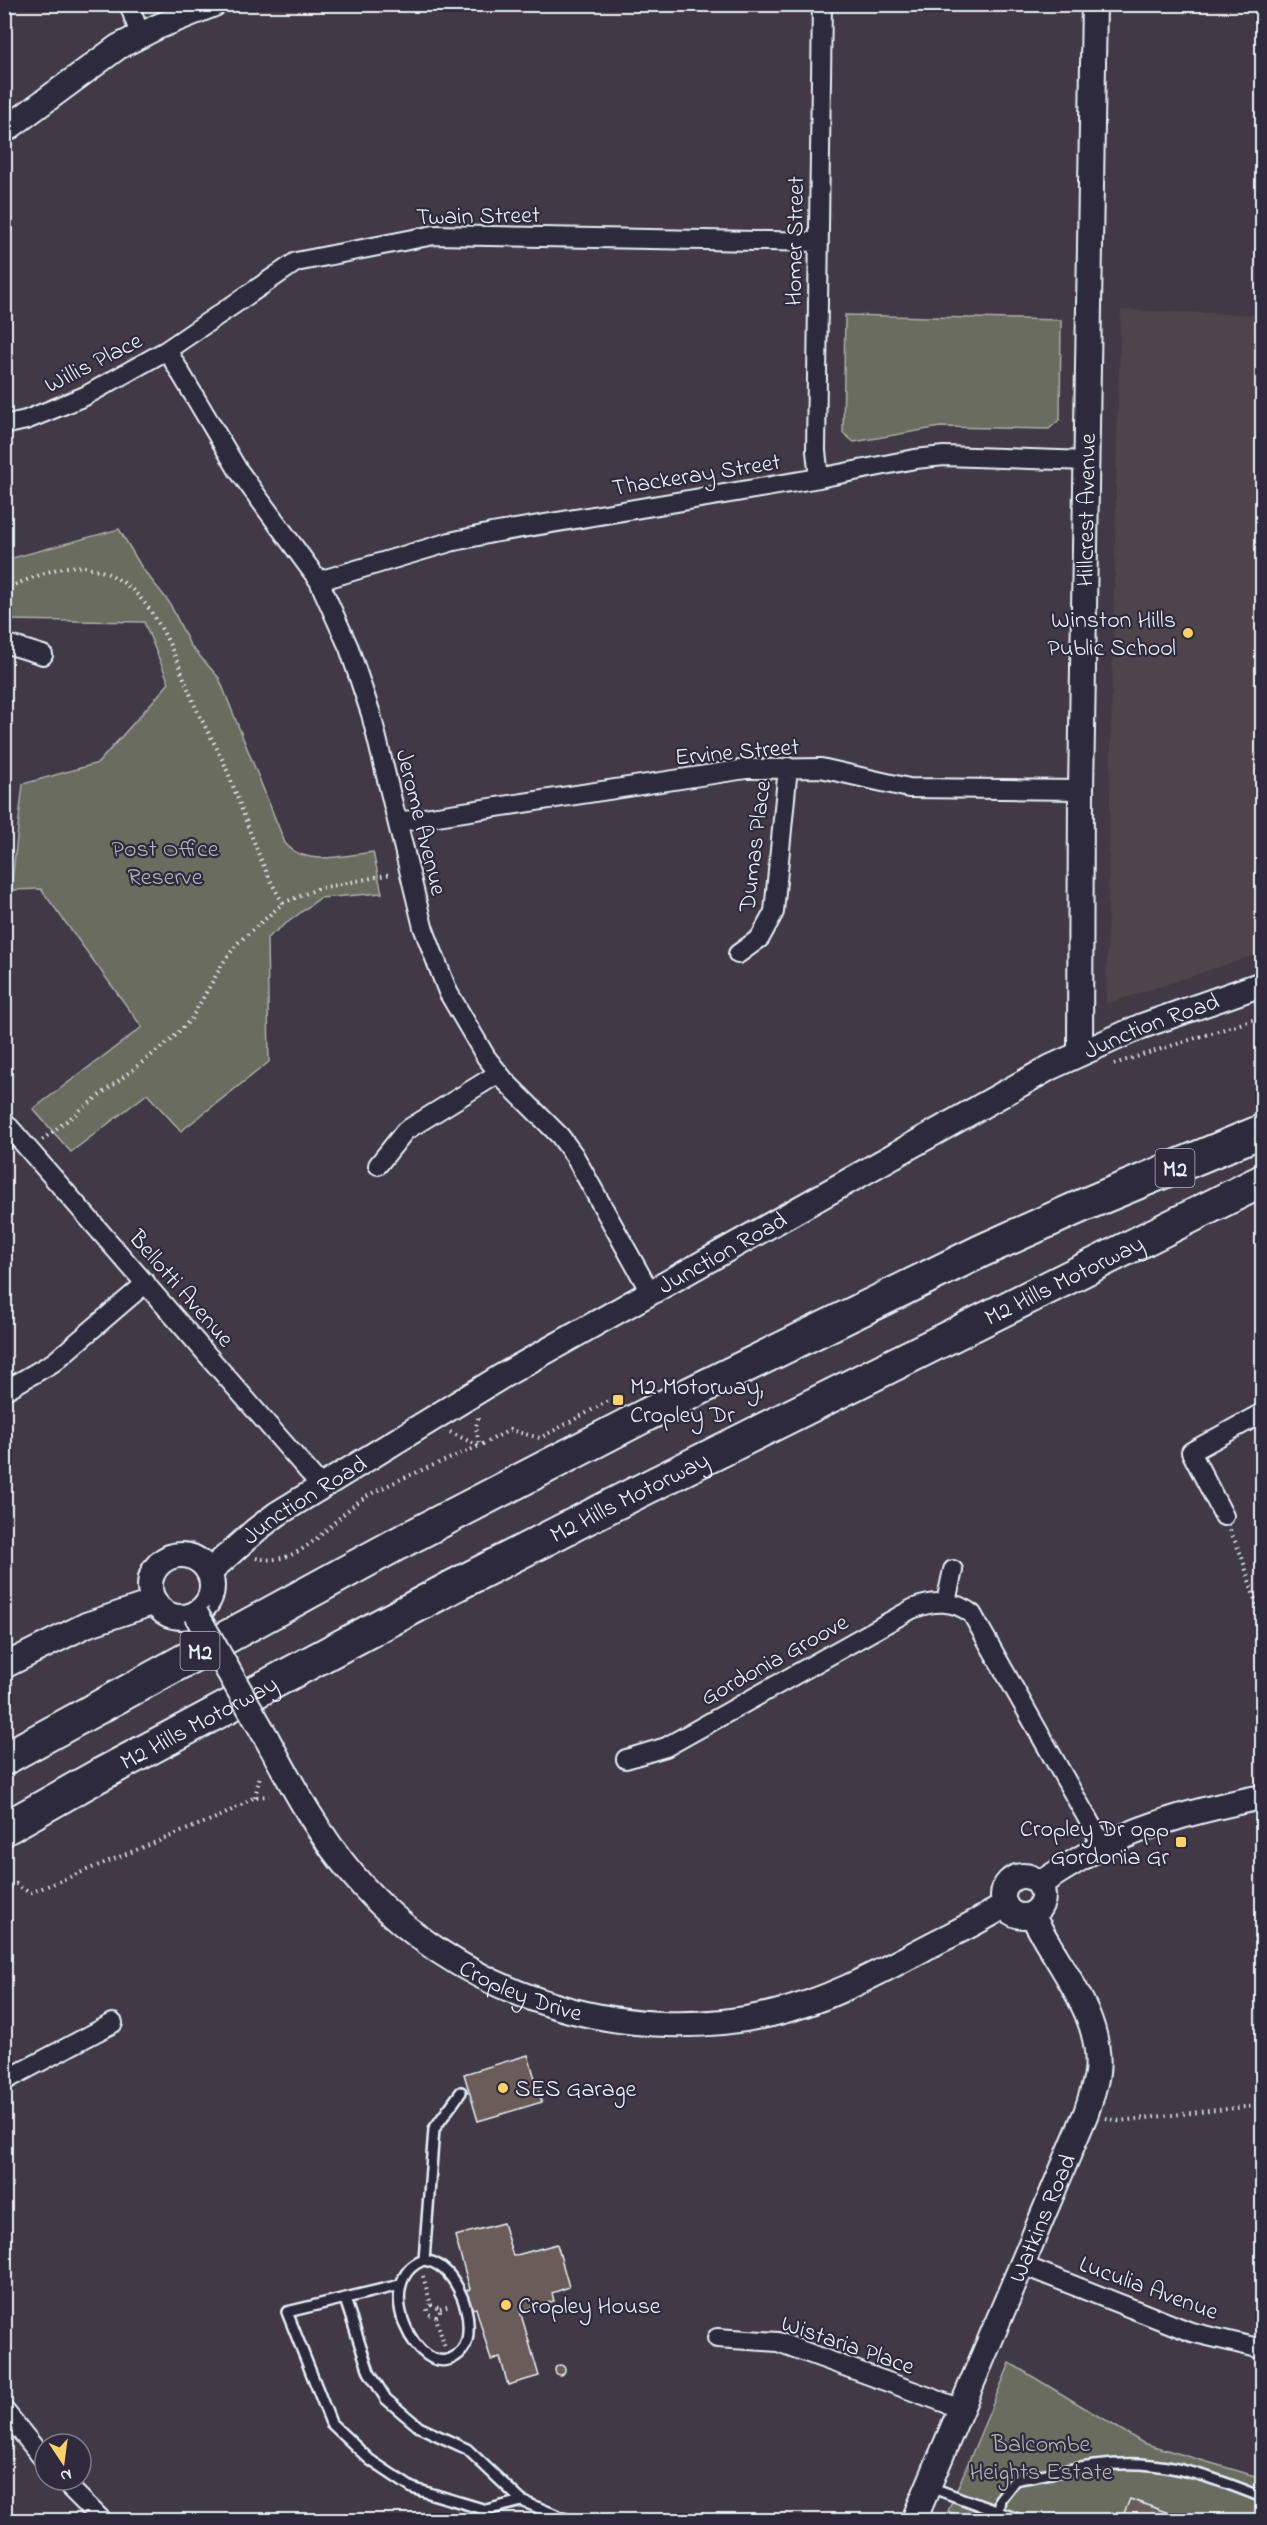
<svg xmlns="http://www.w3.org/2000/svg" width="1267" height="2525" viewBox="0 0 1267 2525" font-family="'Indie Flower',sans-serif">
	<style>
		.built { fill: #4d444b }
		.green { fill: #6a6c5e; stroke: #a9aeab; stroke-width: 1.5 }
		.building { fill: #6a5c58; stroke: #e8f1f8; stroke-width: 1.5 }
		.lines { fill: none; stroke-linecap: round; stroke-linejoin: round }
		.lane-casing { stroke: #e8f1f8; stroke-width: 14 }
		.street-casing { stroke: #e8f1f8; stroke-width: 22 }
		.secondary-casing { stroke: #e8f1f8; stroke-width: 28 }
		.highway-casing { stroke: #e8f1f8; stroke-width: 36 }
		.path { stroke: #e8f1f8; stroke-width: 4; stroke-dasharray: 1.5 4.5; stroke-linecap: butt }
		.lane { stroke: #2f2a3d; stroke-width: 9 }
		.street { stroke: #2f2a3d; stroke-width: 18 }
		.secondary { stroke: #2f2a3d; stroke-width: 24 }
		.highway { stroke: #2f2a3d; stroke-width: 32 }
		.secondary-bridge-casing { stroke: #e8f1f8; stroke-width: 28; stroke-linecap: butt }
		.secondary-bridge { stroke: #2f2a3d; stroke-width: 24 }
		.poi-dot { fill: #ffd166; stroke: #2f2a3d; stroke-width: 2 }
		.labels { text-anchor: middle; stroke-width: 4.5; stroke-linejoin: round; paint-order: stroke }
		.shield { fill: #2f2a3d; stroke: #b0b5c0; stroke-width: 1.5 }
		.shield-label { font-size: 22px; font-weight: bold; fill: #e8f1f8 }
		.street-label { font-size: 24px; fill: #e8f1f8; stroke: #2f2a3d }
		.poi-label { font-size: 24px; fill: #e8f1f8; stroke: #2f2a3d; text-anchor: start }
		.park-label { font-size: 24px; fill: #afb5b3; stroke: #2f2a3d }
	</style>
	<rect width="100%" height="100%" fill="#413945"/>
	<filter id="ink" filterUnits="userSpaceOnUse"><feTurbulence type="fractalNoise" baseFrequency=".0167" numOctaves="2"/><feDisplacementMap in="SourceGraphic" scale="12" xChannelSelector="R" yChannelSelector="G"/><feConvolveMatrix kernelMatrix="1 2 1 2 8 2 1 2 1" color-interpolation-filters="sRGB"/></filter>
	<g filter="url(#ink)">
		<!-- built -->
		<path class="built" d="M1121,310L1262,315V953L1106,1004L1117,432Z"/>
		<!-- green -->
		<path class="green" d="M845,315L1061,320L1060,419L1049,429L940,427L854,442L843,433Z
			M119,529L142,568L169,602L190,645L219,678L285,843C306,868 344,855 373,852L382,893L320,898L267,938L269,1062L181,1131L147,1094L71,1152L33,1109L142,1027L41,889L11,890L23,784L98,763L169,683L144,622L5,620V560Z
			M1010,2363L1143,2443L1262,2478V2520H971L948,2511Z"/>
		<!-- building -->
		<path class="building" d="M528,2055L542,2102L478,2121L464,2074Z
			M503,2223L513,2256L557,2244L569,2287L552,2293L554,2301L520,2311L539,2376L508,2385L500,2357L491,2360L476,2308L471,2309L465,2291L470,2289L455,2236Z
			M555 2370a5 5 0 1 1 10 0a5 5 0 1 1-10 0Z
			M1130,2499L1188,2520H1128L1122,2518Z"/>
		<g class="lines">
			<defs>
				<path id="lane" d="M424,2260C453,2264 470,2305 468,2332C468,2341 464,2351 456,2356C418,2383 369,2280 424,2260Z
					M424,2260L434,2129L461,2092
					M400,2285L287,2312L331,2423L370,2460L412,2488L486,2510L522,2501
					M345,2299L369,2372L386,2399L419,2427L467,2449L522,2501L568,2520
					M930,2487L1020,2520
					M998,2512L1000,2499L1015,2480C1059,2472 1106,2460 1152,2465C1190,2469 1227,2483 1262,2497"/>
				<path id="street" d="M129,4L140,35
					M167,350L238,470L319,581L349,648L371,714L423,927L448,992L486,1057L505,1081L560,1136L574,1155L650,1292
					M4,425L26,420L85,396L167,350L296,262L434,235L818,242
					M819,478L816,451L822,4
					M319,581L450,542L492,533L819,478L915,459L944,456L1088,461
					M4,643L43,655
					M398,822L746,769L821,768L909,788L1081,790
					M738,954L760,938L774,912L788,767
					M4,1121L322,1487
					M378,1165L405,1131L499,1073
					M4,1391L54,1362L146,1283
					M1224,1516L1191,1452L1262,1413
					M946,1602L953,1570
					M626,1759L666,1747L912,1609C933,1601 953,1599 972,1614L1103,1846
					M4,2081L113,2023
					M1022,2265L1191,2332L1262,2349
					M717,2338L778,2342L962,2409
					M4,2410L45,2461
					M62,2480L102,2520"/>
				<g id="secondary">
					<path d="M4,131L118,47L157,27L214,4"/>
					<path id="s1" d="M1080,1053L1081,790L1094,4"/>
					<circle cx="181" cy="1586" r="31"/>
					<path id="s2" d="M209,1572L256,1530L277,1514L504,1375L1051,1067L1142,1026L1262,984"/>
					<path d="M4,1666L86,1625L155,1602"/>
					<path id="s3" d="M266,1737C292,1785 317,1833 353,1875C454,1993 618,2049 771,2014C827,2001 878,1973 929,1946C954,1933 981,1921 1005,1905"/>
					<circle cx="1023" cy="1896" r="20"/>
					<path d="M1039,1884C1060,1871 1081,1857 1103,1846C1153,1821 1208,1808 1262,1797"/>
					<path id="s4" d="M914,2520L1086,2113C1090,2100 1095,2087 1097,2073C1104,2015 1055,1963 1032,1914"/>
				</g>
				<g id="highway">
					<path d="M4,1759L397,1544L646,1415L981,1251L1086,1204L1262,1131"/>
					<path id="s5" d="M4,1829L96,1777L452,1587L620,1501L1262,1181"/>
				</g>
			</defs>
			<!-- lane casing -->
			<use href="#lane" class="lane-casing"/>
			<!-- street casing -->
			<use href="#street" class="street-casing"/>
			<!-- secondary casing -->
			<use href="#secondary" class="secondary-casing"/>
			<!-- highway casing -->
			<use href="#highway" class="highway-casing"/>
			<!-- path -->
			<path class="path" d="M4,589C32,579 62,561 91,568C154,582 174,657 196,708C206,730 220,751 228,773C246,818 258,862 283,903
				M1114,1064L1262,1017
				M42,1140L171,1040L191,1019L226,958L239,942L283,903L317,889L391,874
				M450,1432L479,1446L510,1430L540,1438L616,1397L620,1401
				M1230,1530L1242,1557L1262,1623
				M256,1558C305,1569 332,1515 369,1495C404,1476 443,1462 479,1446L476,1427L479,1415
				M255,1797L260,1776
				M4,1888L16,1884L30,1893L223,1815L255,1797L269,1796
				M1106,2118L1119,2121L1262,2105
				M423,2276L431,2305L427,2309L428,2314L436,2317L445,2348
				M431,2305L440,2309V2313L436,2317
				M440,2309L450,2306"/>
			<!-- lane -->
			<use href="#lane" class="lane"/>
			<!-- street -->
			<use href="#street" class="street"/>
			<!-- secondary -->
			<use href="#secondary" class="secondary"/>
			<!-- highway -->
			<use href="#highway" class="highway"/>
			<defs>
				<path id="secondary-bridge" d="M196,1614L266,1737"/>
			</defs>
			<!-- secondary-bridge casing -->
			<use href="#secondary-bridge" class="secondary-bridge-casing"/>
			<!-- secondary-bridge -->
			<use href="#secondary-bridge" class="secondary-bridge"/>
		</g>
	</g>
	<!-- markers -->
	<g class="poi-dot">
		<circle cx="1188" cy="633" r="6"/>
		<rect x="612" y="1394" width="12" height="12" rx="3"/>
		<rect x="1175" y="1836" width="12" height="12" rx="3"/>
		<circle cx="503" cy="2088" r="6"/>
		<circle cx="506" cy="2305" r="6"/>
	</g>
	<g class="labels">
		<!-- shield labels -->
		<g class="shield">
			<rect x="1155.5" y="1149" width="39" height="38" rx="4.5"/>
			<rect x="180.5" y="1632" width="39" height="38" rx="4.5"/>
		</g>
		<g class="shield-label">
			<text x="1175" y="1176">M2</text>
			<text x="200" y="1659">M2</text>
		</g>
		<!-- street labels -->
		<g class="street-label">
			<text transform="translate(478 215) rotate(-1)" y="8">Twain Street</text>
			<text transform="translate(794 241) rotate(-89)" y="8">Homer Street</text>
			<text transform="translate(93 362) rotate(-27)" y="8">Willis Place</text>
			<text transform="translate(696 474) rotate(-9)" y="8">Thackeray Street</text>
			<text dy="8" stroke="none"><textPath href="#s1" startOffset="543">Hillcrest Avenue</textPath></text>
			<text transform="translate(737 751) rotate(-5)" y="8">Ervine Street</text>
			<text transform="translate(422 822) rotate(76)" y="8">Jerome Avenue</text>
			<text transform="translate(754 846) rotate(-83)" y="8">Dumas Place</text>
			<text dy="8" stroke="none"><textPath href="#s2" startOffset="1092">Junction Road</textPath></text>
			<text dy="8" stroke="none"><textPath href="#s2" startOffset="606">Junction Road</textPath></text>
			<text dy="8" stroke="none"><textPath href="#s5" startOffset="1194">M2 Hills Motorway</textPath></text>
			<text transform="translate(182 1288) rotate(49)" y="8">Bellotti Avenue</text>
			<text dy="8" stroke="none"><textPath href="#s5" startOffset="708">M2 Hills Motorway</textPath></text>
			<text dy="8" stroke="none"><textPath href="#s2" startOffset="120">Junction Road</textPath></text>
			<text transform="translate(774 1659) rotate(-29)" y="8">Gordonia Groove</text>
			<text dy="8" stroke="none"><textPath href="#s5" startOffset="222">M2 Hills Motorway</textPath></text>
			<text dy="8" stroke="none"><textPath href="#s3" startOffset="370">Cropley Drive</textPath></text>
			<text dy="8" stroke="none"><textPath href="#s4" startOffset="328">Watkins Road</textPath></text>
			<text transform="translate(1149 2287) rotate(20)" y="8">Luculia Avenue</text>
			<text transform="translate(848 2344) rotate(19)" y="8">Wistaria Place</text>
		</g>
		<!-- poi labels -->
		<g class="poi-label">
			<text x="1176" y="627" text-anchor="end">Winston Hills<tspan x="1176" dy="28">Public School</tspan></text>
			<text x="630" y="1394">M2 Motorway,<tspan x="630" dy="28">Cropley Dr</tspan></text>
			<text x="1169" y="1836" text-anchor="end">Cropley Dr opp<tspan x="1169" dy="28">Gordonia Gr</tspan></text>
			<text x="515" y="2096">SES Garage</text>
			<text x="518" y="2313">Cropley House</text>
		</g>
		<!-- park labels -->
		<g class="park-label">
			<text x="165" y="856">Post Office<tspan x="165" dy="28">Reserve</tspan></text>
			<text x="1041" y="2451">Balcombe<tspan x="1041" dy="28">Heights Estate</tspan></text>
		</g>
	</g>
	<!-- margin -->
	<rect width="1267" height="2525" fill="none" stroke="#2f2a3d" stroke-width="24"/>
	<rect x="12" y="12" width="1243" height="2501" fill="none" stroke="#e8f1f8" stroke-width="2" filter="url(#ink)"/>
	<!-- north arrow -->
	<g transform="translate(63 2462) rotate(167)"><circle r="28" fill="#2f2a3d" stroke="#797a88" stroke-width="1.5"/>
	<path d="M0-4.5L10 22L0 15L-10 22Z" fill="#ffd166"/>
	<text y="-9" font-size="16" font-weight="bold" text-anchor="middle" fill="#e8f1f8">N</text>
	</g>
</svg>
